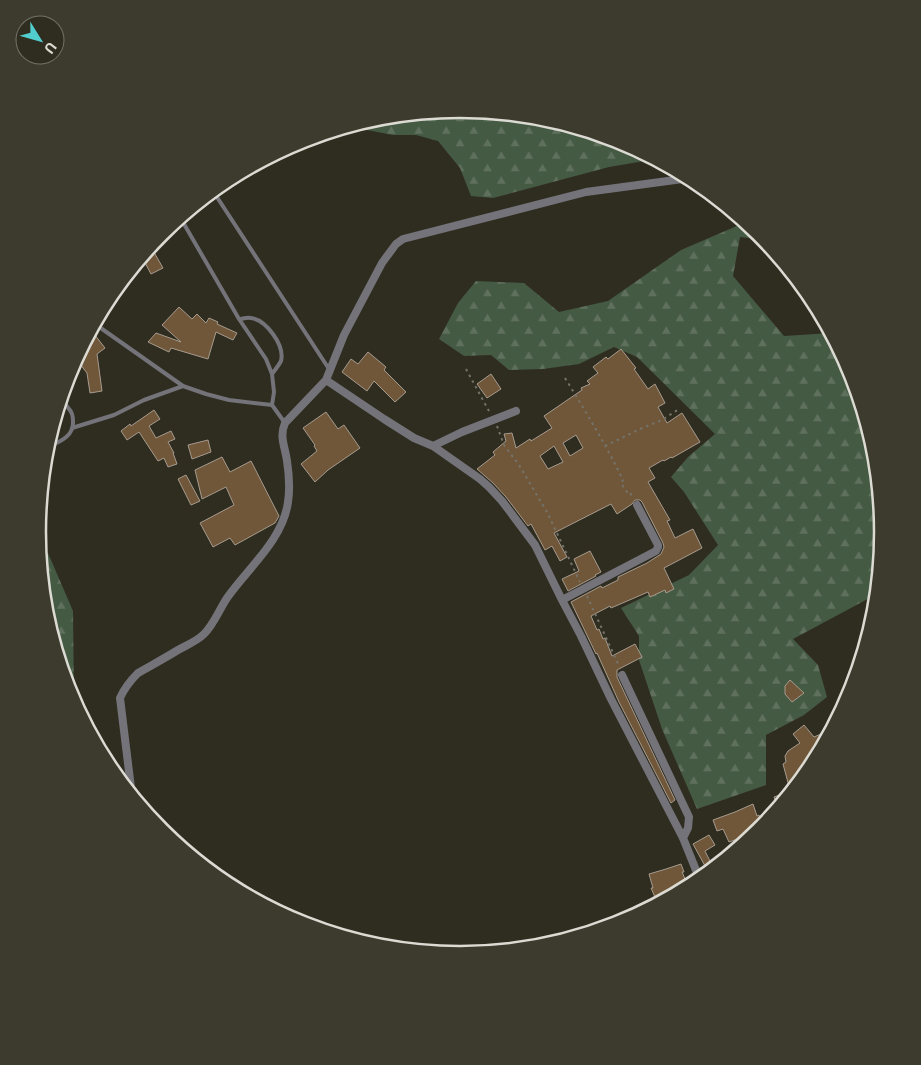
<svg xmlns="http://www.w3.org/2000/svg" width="921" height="1065" viewBox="0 0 921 1065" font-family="'Public Sans',sans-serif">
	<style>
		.forest { fill: url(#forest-firs) }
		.building { fill: #705739; stroke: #a69b8f; fill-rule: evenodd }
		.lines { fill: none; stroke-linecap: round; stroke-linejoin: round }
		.path { stroke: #757369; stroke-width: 2; stroke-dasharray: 2.5 4; stroke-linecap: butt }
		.lane { stroke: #747379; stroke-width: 4 }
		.street { stroke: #747379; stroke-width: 8 }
		.rim { fill: none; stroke: #dcdbd3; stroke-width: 2.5 }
	</style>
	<defs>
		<pattern id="forest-firs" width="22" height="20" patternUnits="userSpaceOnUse" patternTransform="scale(1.25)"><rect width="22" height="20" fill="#455a43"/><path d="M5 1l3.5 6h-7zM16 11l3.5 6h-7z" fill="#5f715d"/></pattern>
	</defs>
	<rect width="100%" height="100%" fill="#2f2c20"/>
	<!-- forest -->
	<path class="forest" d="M461,110L543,118L623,142L656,159L609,167L493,198L471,196L460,168L438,141L416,135H393L362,129L359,123L378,118Z
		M746,222L760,234L765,240L740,237L733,276L784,336L831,333L851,371L875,450L883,533L877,594L793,639L818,665L827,697L804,715L766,735V785L697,809L662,729L639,660V636L621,608L689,575L718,545L684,492L671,477L688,457L715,434L637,357L614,347L579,364L543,369L509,370L491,355L464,356L439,339L458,303L476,281L524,283L559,312L608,301L681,250Z
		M39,546L48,553L73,611L74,702L70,694L46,615Z"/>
	<!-- building -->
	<path class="building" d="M151,247L163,268L151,274L142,257Z
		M179,307L192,319L197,314L206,323L209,318L218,322L217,324L237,333L233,340L216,332L208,359L171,348L169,352L148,342L156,333L181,342L162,325Z
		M91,330L105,348L97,354L102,391L90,393L87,373L76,359Z
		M621,349L636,368L634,369L648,389L655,384L665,403L658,407L667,423L682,413L700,442L672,458L671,457L664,461L663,460L649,468L655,478L648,482L670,520L667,521L675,538L693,529L702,548L664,568L674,589L666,593L665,590L650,597L648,592L611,608L610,606L591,616L597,630L599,629L603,639L605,638L612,656L635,644L642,657L617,670V677L675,800L671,803L619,702L597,653L596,654L571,602L601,586L602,588L618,580V577L647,563L661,554L664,547L663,543L642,502L640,500H635L632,504L617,514L611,504L554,533L567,557L560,561L552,546L545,550L531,524L528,526L506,497L493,483L477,469L495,455L493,452L506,441L504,434L512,433L516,448L530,439L531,441L552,428L544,416L582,390L581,388L590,384L587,381L598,373L593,367L606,357L608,359ZM576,435L583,448L570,456L563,443ZM554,446L563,462L548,469L540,456Z
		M368,352L386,367L384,370L406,392L395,402L374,381L367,391L342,372L351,359L358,364Z
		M491,374L501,389L487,398L477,384Z
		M154,410L160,419L149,426L156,438L171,431L175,439L168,442L174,453H173L177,464L168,467L164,458L158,461L139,432L127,440L121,431L130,424L131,426Z
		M326,412L338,429L344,425L360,448L328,470L315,482L301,464L317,451L314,446L315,445L303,428Z
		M208,440L211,452L192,459L188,445Z
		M222,457L230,472L251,461L279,516L275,523L235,545L230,538L213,547L200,523L234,505L226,487L202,499L195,470Z
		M186,475L200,501L191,505L178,479Z
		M590,551L601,572L595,575L596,576L568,591L562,579L579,571L574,559Z
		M790,680L804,693L792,702L785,694V686Z
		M804,725L814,737L821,734L826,742L812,768L797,786L790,790L783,764L786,762L785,756L788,751L800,743L793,734Z
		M795,789L779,808L778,809L774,797Z
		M753,804L757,816L759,815L762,825L743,837L729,842L723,829L717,831L713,820L735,812Z
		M709,835L715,845L705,851L711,863L705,866L693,844Z
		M681,864L684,872H682L689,888L658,904L651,888H653L649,874L666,869Z"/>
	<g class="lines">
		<!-- path -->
		<path class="path" d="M466,369L490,413
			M565,378C586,412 606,445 623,480L621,483L629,495L631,494L633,497
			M497,426L504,445L519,465L547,512L580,582
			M605,446L640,429L662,420L679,409
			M587,596L619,666"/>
		<!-- lane -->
		<path class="lane" d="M213,191L329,369
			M179,219L184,224L239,319L266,359L272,374L274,392L272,405L285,423
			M239,319C242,319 247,317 251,318C266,320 285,345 281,361C279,365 275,370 272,374
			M95,324L183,386
			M72,428L114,415L144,400L183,386L206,394L229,400L272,405
			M46,448C59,442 74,437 73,421C73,417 72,412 69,409C67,406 64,403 61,400"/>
		<!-- street -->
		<path class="street" d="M326,380L384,419L414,438L433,446L480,479L489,487L502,501L535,545L562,600L581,636L611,699L683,838L700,880
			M433,446L462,432L516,411
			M562,600L656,551L658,547V545L637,505
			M622,675L689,817L688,828L683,838
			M132,796L120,698C124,689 131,680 138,673C152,665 165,658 178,650C187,645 197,641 204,634C214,624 219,610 227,598C247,569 283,540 288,502C290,489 289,474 287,461C285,446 279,437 285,423L326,380L344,335L382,263L396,244L403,239L586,192L690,178"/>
	</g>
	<!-- crop -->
	<path d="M0 0H921V1065H0ZM46 532a414 414 0 1 1 828 0a414 414 0 1 1-828 0Z" fill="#3d3a2e" fill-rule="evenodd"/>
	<path class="rim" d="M46 532a414 414 0 1 1 828 0a414 414 0 1 1-828 0Z"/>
	<!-- north arrow -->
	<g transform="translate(40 40) rotate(127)"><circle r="24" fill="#2f2c20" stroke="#747268"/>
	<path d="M0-4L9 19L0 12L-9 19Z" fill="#52cdce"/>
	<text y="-8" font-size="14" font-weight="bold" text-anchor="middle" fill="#dcdbd3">U</text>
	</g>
</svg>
